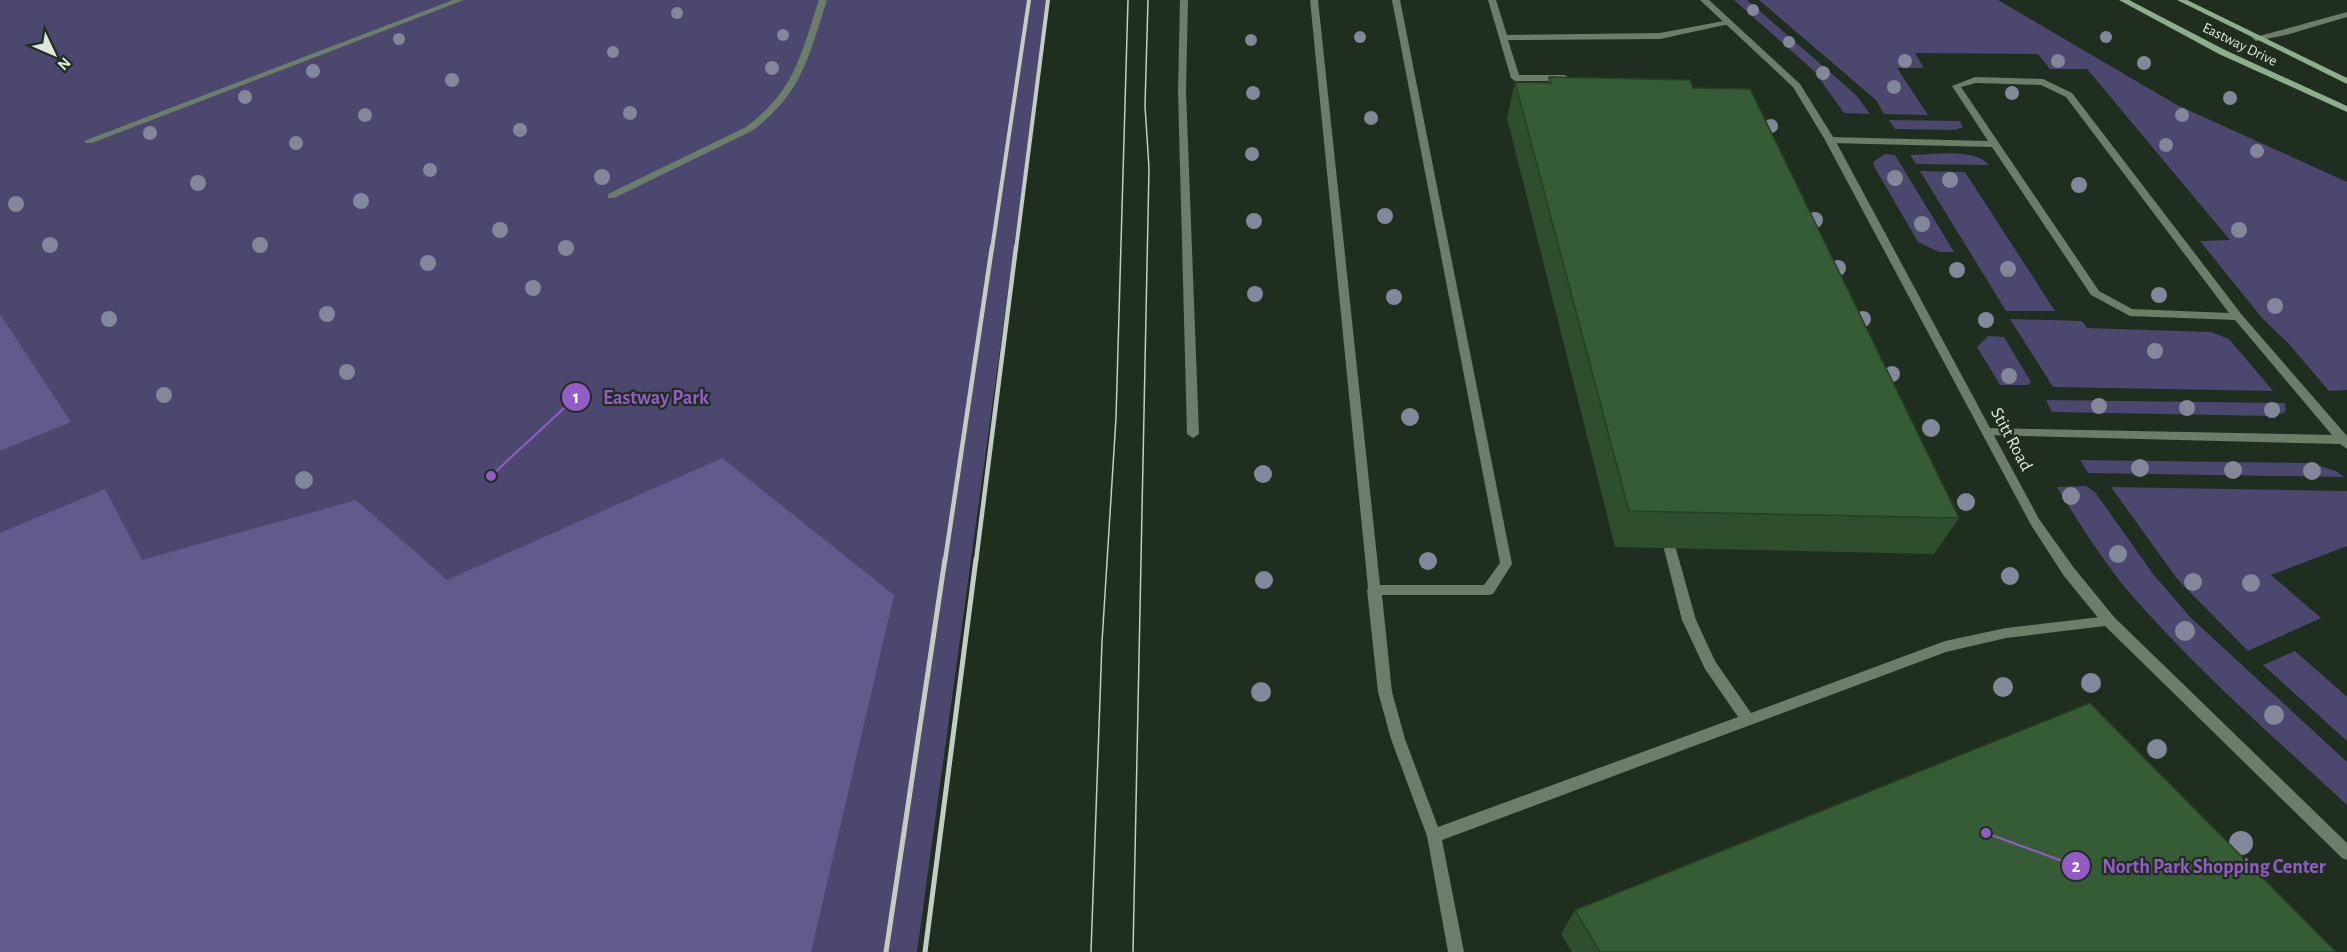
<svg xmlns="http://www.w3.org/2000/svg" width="2347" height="952" viewBox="0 0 2347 952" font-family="'Alegreya Sans',sans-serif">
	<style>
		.green { fill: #4b476f }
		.forest { fill: #605b8c }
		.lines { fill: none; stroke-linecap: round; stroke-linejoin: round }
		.lane { fill: #6c7d6a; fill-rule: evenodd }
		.street { fill: #6c7d6a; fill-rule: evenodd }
		.secondary { fill: #90ac8e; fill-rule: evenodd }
		.tram { stroke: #c4cdc3; stroke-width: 1.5 }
		.rail-far2 { stroke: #c4cdc3; stroke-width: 4 }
		.rail-far1 { stroke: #c4cdc3; stroke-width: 4.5 }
		.rail { stroke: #c4cdc3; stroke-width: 5 }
		.tree { fill: #82879a }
		.wall { fill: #2e4f2e }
		.building { fill: #365c35; stroke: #264025; stroke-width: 1.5 }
		.labels { text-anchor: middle; stroke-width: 4.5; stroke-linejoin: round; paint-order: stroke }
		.far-street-label { font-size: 15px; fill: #dee7dd; stroke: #202e1f }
		.street-label { font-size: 18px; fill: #dee7dd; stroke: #202e1f }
		.leader { fill: none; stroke: #945bc6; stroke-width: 2 }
		.callout-dot { fill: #945bc6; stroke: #202e1f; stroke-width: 2 }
		.mark-label { font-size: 18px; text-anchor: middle; font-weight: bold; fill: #fff }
		.callout-label { font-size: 20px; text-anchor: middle; font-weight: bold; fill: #945bc6; stroke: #202e1f; stroke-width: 4.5; stroke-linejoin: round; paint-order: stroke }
	</style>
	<rect width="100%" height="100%" fill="#202e1f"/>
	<!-- green -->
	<path class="green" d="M0,0H1048L917,952H0Z
		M1734,0H1747L1856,95L1870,114L1844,113L1814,71Z
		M1759,0H1998L2177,105L2347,182V390L2329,391L2289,344L2262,318L2200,241L2230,240L2087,69H2050L2038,54L1915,53L1924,68H1897L1928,115L1884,114L1876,100Z
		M1889,120L1960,121L1963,127L1955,130L1895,129Z
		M1885,154L1895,155L1954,252H1939L1918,242L1875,168L1873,162Z
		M1910,155C1932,155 1974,147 1989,165L1916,164Z
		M1920,171L1965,172L2055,311H2006Z
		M2010,319L2082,321L2087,328L2211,332L2229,339L2273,391L2053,387Z
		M1988,336L2004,337L2031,382L2028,385H2000L1977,347Z
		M2046,400L2285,403L2286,410L2283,413L2272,416L2052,412Z
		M2080,460L2310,463L2336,471L2344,477L2088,473Z
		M2086,486L2095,492L2153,574L2191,618L2347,762V805C2273,736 2195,669 2129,592C2102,560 2079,523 2057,487Z
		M2111,487L2347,491V546L2271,575L2321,618L2248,651L2178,580Z
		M2295,651L2347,697V741L2263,665Z"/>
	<!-- forest -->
	<path class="forest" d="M0,314L71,422L0,451Z
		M722,458L894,595L811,952H0V533L105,489L142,560L356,500L447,580Z"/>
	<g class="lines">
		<!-- lane -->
		<path class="lane" d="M453,0H464L92,143H86L84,141Z
			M819,0H827C808,58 803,92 752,131L614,198H608V194L746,127C796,89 800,56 819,0Z
			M1180,0H1188L1186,91L1199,434L1193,438L1187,434L1178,91Z
			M1310,0H1318L1380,585H1484L1500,563L1392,0H1400L1512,564L1493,594L1488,595H1382L1392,692L1405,739L1438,827L1738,717L1705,669L1682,620L1664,549L1666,546H1674L1676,549L1696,620L1715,661L1751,713L1945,641L2006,628L2109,616L2114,617L2116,621L2114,625L2006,638L1946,652L1442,840L1464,952H1448L1427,836L1391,739L1378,692L1367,590L1368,588Z
			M1488,0H1496L1507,35L1660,33L1729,20L1733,22L1729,24L1660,39L1508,40L1519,75H1565L1569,78L1565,81H1515L1511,78Z
			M2347,12V17L2286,35L2256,41L2252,38Z
			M1975,77L2043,79L2072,93L2242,315L2347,436V449L2340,444L1984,435L1982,432L1984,429L1988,428L2332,435L2235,320L2130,316L2091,295L1992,147L1830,143L1825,140L1830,137L1988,141L1952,86ZM1976,83L2041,85L2066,97L2229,313L2132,309L2099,291L1961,87Z"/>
		<!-- street -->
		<path class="street" d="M1700,0H1709L1800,84L1835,140L2039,519L2074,568L2114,617L2347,843V860L2342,858L2104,625L2064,576L2031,525L1825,140L1793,87Z"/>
		<!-- secondary -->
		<path class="secondary" d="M2119,0H2129L2225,50L2347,106V112L2219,54Z
			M2177,0H2187L2347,78V84Z"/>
		<!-- tram -->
		<path class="tram" d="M1091,952L1102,642L1116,418L1128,0
			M1133,952L1149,168L1145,106L1148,0"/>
		<!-- rail-far2 -->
		<path class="rail-far2" d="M992,249L1029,0
			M1016,249L1048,0"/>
		<!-- rail-far1 -->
		<path class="rail-far1" d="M945,561L992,247
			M976,561L1016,247"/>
		<!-- rail -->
		<path class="rail" d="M886,952L945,559
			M925,952L976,559"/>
	</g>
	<!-- trees -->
	<g class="tree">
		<circle cx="1753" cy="10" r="6"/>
		<circle cx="677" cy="13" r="6"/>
		<circle cx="783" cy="35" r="6"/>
		<circle cx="1360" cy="37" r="6"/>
		<circle cx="2106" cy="37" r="6"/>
		<circle cx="399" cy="39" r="6"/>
		<circle cx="1251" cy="40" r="6"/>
		<circle cx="1789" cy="42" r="6"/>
		<circle cx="613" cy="52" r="6"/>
		<circle cx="1905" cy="61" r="7"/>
		<circle cx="2058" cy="61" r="7"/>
		<circle cx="2144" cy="63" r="7"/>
		<circle cx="772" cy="68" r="7"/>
		<circle cx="313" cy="71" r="7"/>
		<circle cx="1823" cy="73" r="7"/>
		<circle cx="452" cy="80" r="7"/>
		<circle cx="1894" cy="87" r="7"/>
		<circle cx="1253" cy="93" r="7"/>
		<circle cx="2012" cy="93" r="7"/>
		<circle cx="245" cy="97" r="7"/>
		<circle cx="2230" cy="98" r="7"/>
		<circle cx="630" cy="113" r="7"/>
		<circle cx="365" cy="115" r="7"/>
		<circle cx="2182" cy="115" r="7"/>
		<circle cx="1371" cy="118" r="7"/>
		<circle cx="1771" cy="126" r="7"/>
		<circle cx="520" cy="130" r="7"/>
		<circle cx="150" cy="133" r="7"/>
		<circle cx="296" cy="143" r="7"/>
		<circle cx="2166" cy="145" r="7"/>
		<circle cx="2257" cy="151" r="7"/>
		<circle cx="1252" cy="154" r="7"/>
		<circle cx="430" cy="170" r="7"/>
		<circle cx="602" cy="177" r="8"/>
		<circle cx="1895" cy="178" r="8"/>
		<circle cx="1950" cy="180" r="8"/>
		<circle cx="198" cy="183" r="8"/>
		<circle cx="2079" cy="185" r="8"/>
		<circle cx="361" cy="201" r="8"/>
		<circle cx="16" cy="204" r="8"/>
		<circle cx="1385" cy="216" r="8"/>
		<circle cx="1815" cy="220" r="8"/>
		<circle cx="1254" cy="221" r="8"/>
		<circle cx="1922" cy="224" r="8"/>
		<circle cx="500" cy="230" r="8"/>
		<circle cx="2239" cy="230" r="8"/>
		<circle cx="50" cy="245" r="8"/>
		<circle cx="260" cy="245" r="8"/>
		<circle cx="566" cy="248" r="8"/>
		<circle cx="428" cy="263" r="8"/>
		<circle cx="1838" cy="268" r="8"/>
		<circle cx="2008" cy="269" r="8"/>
		<circle cx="1957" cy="270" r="8"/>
		<circle cx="533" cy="288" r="8"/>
		<circle cx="1255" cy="294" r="8"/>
		<circle cx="2159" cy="295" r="8"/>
		<circle cx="1394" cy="297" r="8"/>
		<circle cx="2275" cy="306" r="8"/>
		<circle cx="327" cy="314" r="8"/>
		<circle cx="109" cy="319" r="8"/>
		<circle cx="1863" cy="319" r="8"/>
		<circle cx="1986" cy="320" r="8"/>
		<circle cx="2155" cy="351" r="8"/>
		<circle cx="347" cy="372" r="8"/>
		<circle cx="1892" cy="374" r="8"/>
		<circle cx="2009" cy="376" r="8"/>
		<circle cx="164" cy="395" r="8"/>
		<circle cx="2099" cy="406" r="8"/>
		<circle cx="2187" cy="408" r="8"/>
		<circle cx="2272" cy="410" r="8"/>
		<circle cx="1410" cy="417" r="9"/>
		<circle cx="1931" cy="428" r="9"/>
		<circle cx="2140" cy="468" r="9"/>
		<circle cx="2233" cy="470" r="9"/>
		<circle cx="2312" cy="471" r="9"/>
		<circle cx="1263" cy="474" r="9"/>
		<circle cx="304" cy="480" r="9"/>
		<circle cx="2071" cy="496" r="9"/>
		<circle cx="1966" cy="502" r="9"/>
		<circle cx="2118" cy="554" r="9"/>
		<circle cx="1428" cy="561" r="9"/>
		<circle cx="2010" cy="576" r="9"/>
		<circle cx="1264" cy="580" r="9"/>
		<circle cx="2193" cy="582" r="9"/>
		<circle cx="2251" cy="583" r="9"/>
		<circle cx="2185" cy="631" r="10"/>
		<circle cx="2091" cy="683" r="10"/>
		<circle cx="2003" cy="687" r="10"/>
		<circle cx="1261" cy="692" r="10"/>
		<circle cx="2274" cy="715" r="10"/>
		<circle cx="2157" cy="749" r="10"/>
		<circle cx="2241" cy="843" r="12"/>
	</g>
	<!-- wall -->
	<path class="wall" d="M1549,77L1693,88L1959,518L1934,554L1615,547L1507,118L1515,82L1548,83Z
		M1575,910L2336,952H1572L1561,934Z"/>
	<!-- building -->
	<path class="building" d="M1549,77L1690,80L1693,88L1750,89L1959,518L1629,511L1515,82L1551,83Z
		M2090,703L2336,952H1600L1575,910Z"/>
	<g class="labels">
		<!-- far-street labels -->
		<g class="far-street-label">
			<text transform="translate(2240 44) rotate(26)" y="5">Eastway Drive</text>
		</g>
		<!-- street labels -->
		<g class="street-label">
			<text transform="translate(2012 439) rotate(62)" y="6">Stitt Road</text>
		</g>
	</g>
	<!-- callouts -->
	<path class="leader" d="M491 476L576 397M1986 833L2076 866"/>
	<g class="callout-dot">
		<circle cx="491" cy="476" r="6"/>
		<circle cx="1986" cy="833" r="6"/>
		<circle cx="576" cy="397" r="15"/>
		<circle cx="2076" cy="866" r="15"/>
	</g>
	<g class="mark-label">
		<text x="576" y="403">1</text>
		<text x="2076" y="872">2</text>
	</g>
	<g class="callout-label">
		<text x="656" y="404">Eastway Park</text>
		<text x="2214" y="873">North Park Shopping Center</text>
	</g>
	<!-- north arrow -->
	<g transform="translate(54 54) rotate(134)" stroke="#202e1f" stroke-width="4.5" paint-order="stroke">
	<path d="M0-4.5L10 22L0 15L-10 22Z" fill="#dee7dd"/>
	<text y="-9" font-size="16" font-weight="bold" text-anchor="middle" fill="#dee7dd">N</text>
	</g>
</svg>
